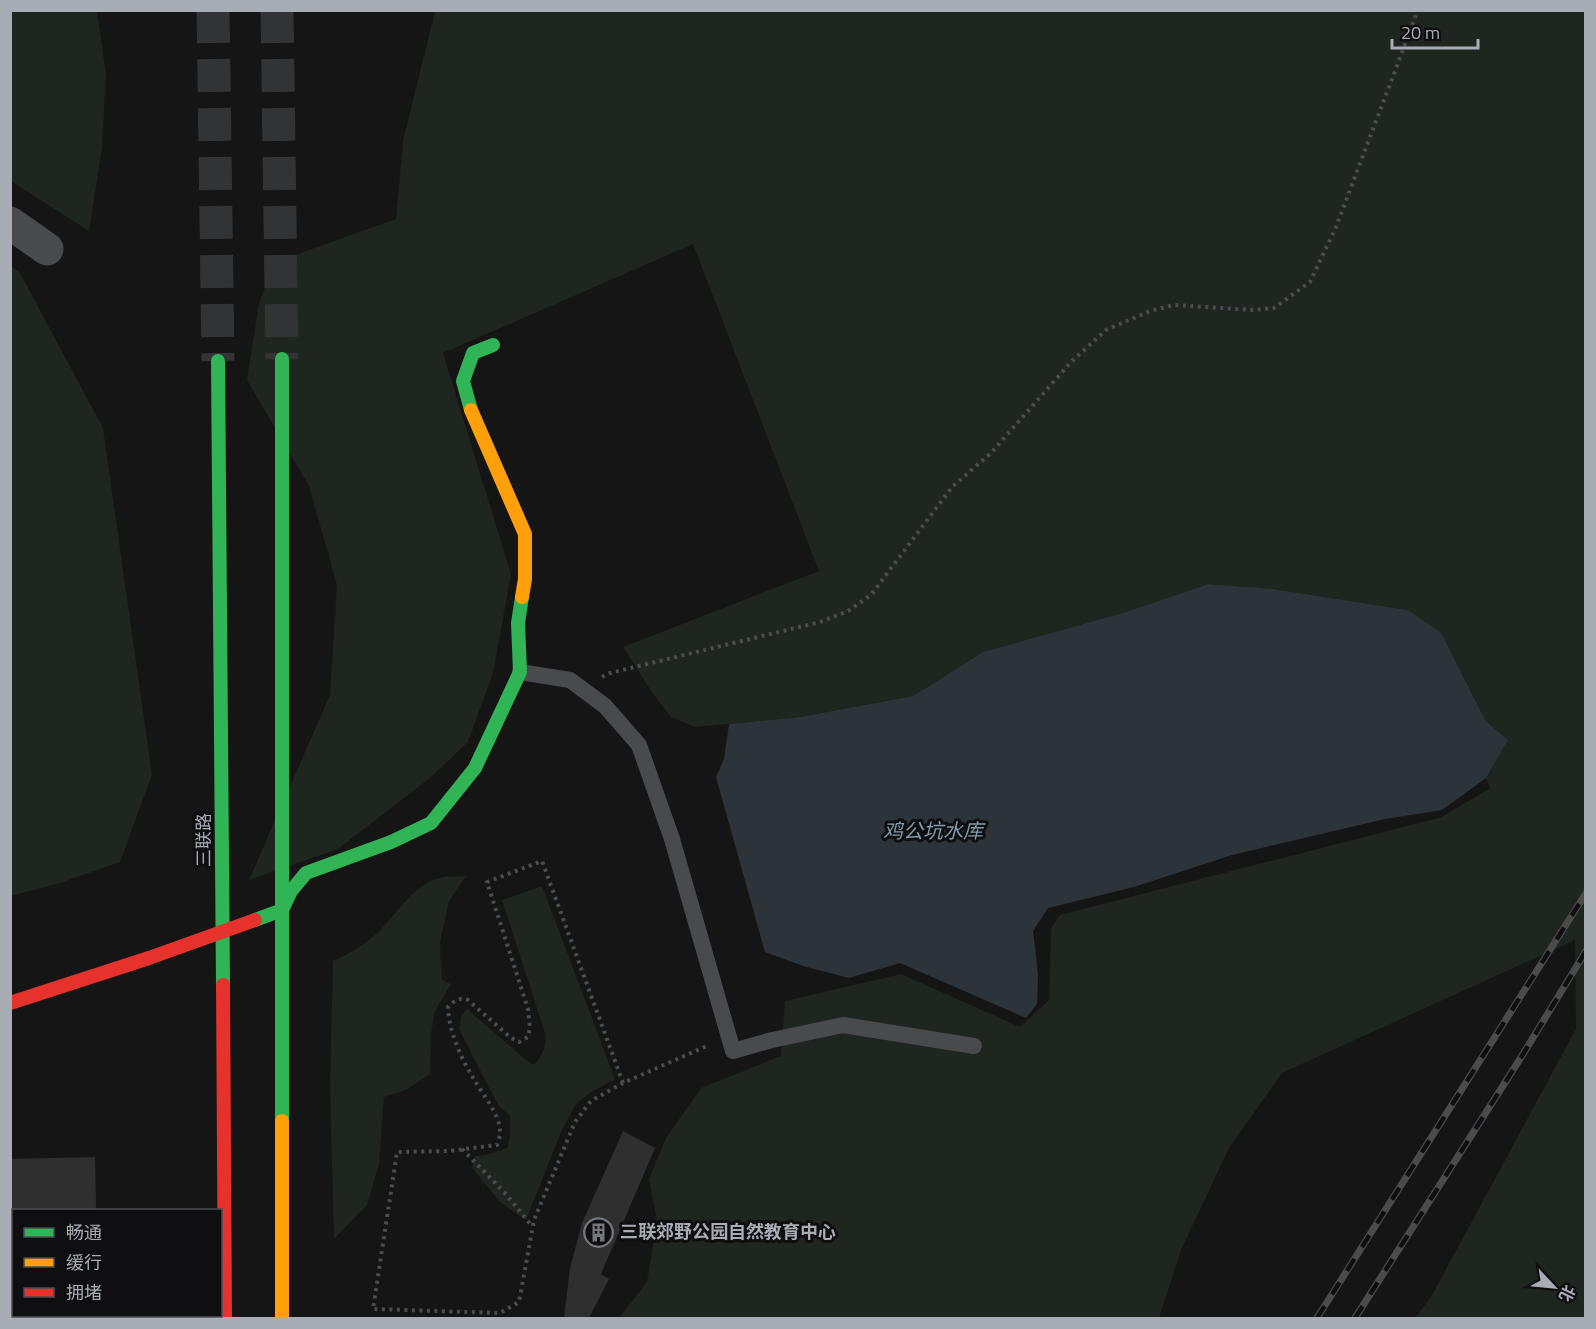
<svg xmlns="http://www.w3.org/2000/svg" width="1596" height="1329" viewBox="0 0 1596 1329" font-family="'Titillium Web','Noto Sans SC',sans-serif">
	<style>
		.green { fill: #1f251f }
		.water { fill: #2c3439 }
		.building { fill: #2f2f30 }
		.lines { fill: none; stroke-linecap: round; stroke-linejoin: round }
		.secondary-tunnel { stroke: #323335; stroke-width: 33; stroke-dasharray: 33 16; stroke-linecap: butt }
		.path { stroke: #4b4c4f; stroke-width: 4; stroke-dasharray: 3 4.5; stroke-linecap: butt }
		.lane { stroke: #494a4d; stroke-width: 16 }
		.street { stroke: #494a4d; stroke-width: 33 }
		.fast { stroke: #30b455; stroke-width: 14 }
		.slow { stroke: #ff9f0a; stroke-width: 14 }
		.jam { stroke: #e5322d; stroke-width: 14 }
		.rail-casing { stroke: #4a4b4d; stroke-width: 7 }
		.rail { stroke: #0f0f11; stroke-width: 4.5; stroke-dasharray: 14; stroke-linecap: butt }
		.labels { text-anchor: middle; stroke-width: 6; stroke-linejoin: round; paint-order: stroke }
		.street-label { font-size: 18px; fill: #a7acb5; stroke: #0f0f11 }
		.poi-label { font-size: 18px; font-weight: bold; fill: #a7acb5; stroke: #0f0f11; text-anchor: start }
		.water-label { font-size: 20px; font-style: italic; fill: #819aad; stroke: #0f0f11 }
	</style>
	<rect width="100%" height="100%" fill="#151515"/>
	<!-- green -->
	<path class="green" d="M10,11H97L106,74L102,148L89,231L11,181Z
		M435,11H1585V1318H1415L1431,1297L1576,1029L1575,940L1282,1073L1229,1148L1181,1250L1159,1318H619L647,1282L657,1221L649,1179L666,1138L701,1088L781,1056L785,1001L901,974L1020,1027L1049,1000L1051,928L1060,915L1442,817L1490,788L1486,778L1508,740L1486,721L1463,675L1408,610L1279,590L1208,584L1126,612L983,652L913,696L800,717L695,727L671,717L653,694L623,647L819,571L693,244L443,353L511,574L493,673L468,742L430,778L338,849L249,880L330,695L337,585L309,486L247,380L259,303L272,271L295,255L396,219L403,141Z
		M11,266L20,273L103,428L152,775L120,862L60,883L11,896Z
		M466,876L449,901L440,942L442,980L451,984L435,1011L431,1034L430,1074L406,1090L384,1097L379,1164L367,1205L334,1239L330,1087L333,961C349,954 362,946 376,934C397,915 413,883 443,877C450,876 459,877 466,876Z
		M542,886L615,1079L591,1092L576,1104L561,1132L526,1220L501,1203L472,1168L475,1156L486,1155L507,1148L510,1136V1116L498,1105L459,1029L461,1016L467,1009L531,1064H535C544,1053 546,1046 545,1033L502,900Z"/>
	<!-- water -->
	<path class="water" d="M1208,584L1273,589L1408,610L1441,633L1486,721L1508,740L1486,778L1442,810L1385,819L1232,855L1134,887L1048,908L1033,931L1038,974L1037,1004L1026,1018L900,963L849,978L803,966L765,952L716,777L724,759L729,724L800,717L913,696L983,652L1126,612Z"/>
	<!-- building -->
	<path class="building" d="M623,1131L655,1148L601,1274L609,1279L589,1318H564L570,1268L582,1223Z
		M95,1157L96,1210H14V1316H98L99,1318H10V1159Z"/>
	<g class="lines">
		<!-- secondary-tunnel -->
		<path class="secondary-tunnel" d="M213,10L218,361
			M277,10L282,359"/>
		<!-- path -->
		<path class="path" d="M602,677L610,673L820,622L848,611L871,595L952,487L991,453L1071,362L1106,330L1150,311L1174,305L1253,310L1274,308L1310,282L1336,227L1418,10
			M623,1083L542,861L487,882L528,1009L530,1028L528,1037L519,1042L511,1038L468,1000C459,997 455,1000 448,1007C449,1033 462,1060 475,1081C483,1095 500,1115 500,1131C501,1135 498,1141 497,1145L449,1151L397,1152L373,1309L500,1313L519,1302L534,1220L575,1122L591,1101L623,1083L709,1045
			M462,1149L504,1192L532,1226"/>
		<!-- lane -->
		<path class="lane" d="M520,672L570,680L605,706L639,745L672,839L733,1051L772,1040L843,1025L974,1046"/>
		<!-- street -->
		<path class="street" d="M10,223L47,249"/>
		<!-- fast -->
		<path class="fast" d="M282,359V1121
			M218,361L223,985
			M471,410L463,381L473,353L493,345
			M255,920L282,910L291,891L306,873L391,842L431,823L475,768L520,672L518,623L522,597"/>
		<!-- slow -->
		<path class="slow" d="M471,410L525,534V579L522,597
			M282,1121V1318"/>
		<!-- jam -->
		<path class="jam" d="M223,985L225,1318
			M10,1003L149,958L255,920"/>
		<defs>
			<path id="rail" d="M1317,1318L1586,893
				M1355,1318L1520,1059L1586,951"/>
		</defs>
		<!-- rail casing -->
		<use href="#rail" class="rail-casing"/>
		<!-- rail -->
		<use href="#rail" class="rail"/>
	</g>
	<!-- icons -->
	<defs>
		<symbol id="building-ring" viewBox="-11 -11 22 22"><circle r="9.5" fill="#0f0f11" stroke="#74777d" stroke-width="1.5"/><path d="M-4-6H4V6H1V3H-1V6H-4ZM-2.5-4.3h1.7v1.8h-1.7ZM.8-4.3h1.7v1.8H.8ZM-2.5-1h1.7V.8h-1.7ZM.8-1h1.7V.8H.8Z" fill="#74777d"/></symbol>
	</defs>
	<g fill-rule="evenodd">
		<use href="#building-ring" x="582" y="1216" width="33" height="33"/>
	</g>
	<g class="labels">
		<!-- street labels -->
		<g class="street-label">
			<text transform="translate(204 840) rotate(-90)" y="6">三联路</text>
		</g>
		<!-- poi labels -->
		<g class="poi-label">
			<text x="620" y="1238">三联郊野公园自然教育中心</text>
		</g>
		<!-- water labels -->
		<g class="water-label">
			<text x="933" y="838">鸡公坑水库</text>
		</g>
	</g>
	<!-- border -->
	<rect width="1596" height="1329" fill="none" stroke="#a7acb5" stroke-width="24"/>
	<!-- legend -->
	<rect x="12" y="1209" width="210" height="108" fill="#0f0f11" stroke="#4c4e53" stroke-width="1.5"/>
	<rect x="24" y="1228" width="30" height="9" fill="#30b455" stroke="#4c4e53" stroke-width="1.5"/>
	<text x="66" y="1239" font-size="18" fill="#a7acb5">畅通</text>
	<rect x="24" y="1258" width="30" height="9" fill="#ff9f0a" stroke="#4c4e53" stroke-width="1.5"/>
	<text x="66" y="1269" font-size="18" fill="#a7acb5">缓行</text>
	<rect x="24" y="1288" width="30" height="9" fill="#e5322d" stroke="#4c4e53" stroke-width="1.5"/>
	<text x="66" y="1299" font-size="18" fill="#a7acb5">拥堵</text>
	<!-- north arrow -->
	<g transform="translate(1554 1287) rotate(116)" stroke="#0f0f11" stroke-width="4.5" paint-order="stroke">
	<path d="M0-4.5L10 22L0 15L-10 22Z" fill="#a7acb5"/>
	<text y="-9" font-size="16" font-weight="bold" text-anchor="middle" fill="#a7acb5">北</text>
	</g>
	<!-- scale -->
	<path d="M1392 39v9h86v-9" fill="none" stroke="#a7acb5" stroke-width="3"/>
	<text x="1401" y="39" font-size="18" fill="#a7acb5" stroke="#0f0f11" stroke-width="4.5" paint-order="stroke">20 m</text>
</svg>
